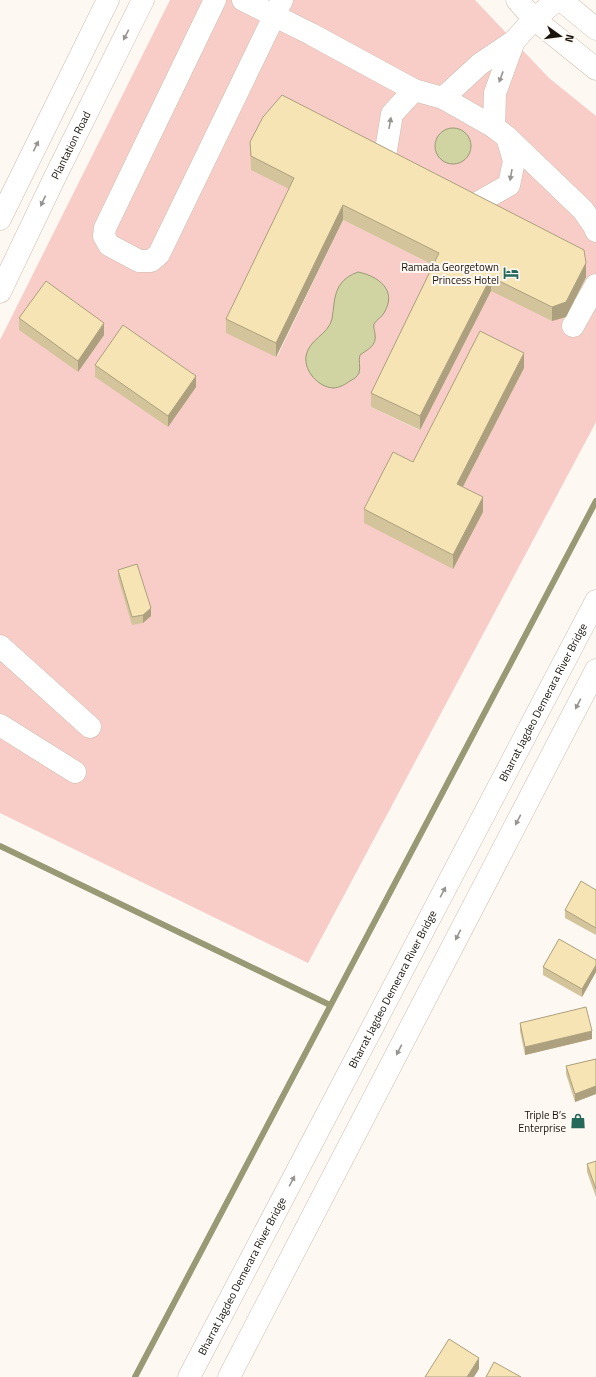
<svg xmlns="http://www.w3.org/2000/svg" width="596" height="1377" viewBox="0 0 596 1377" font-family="'Titillium Web',sans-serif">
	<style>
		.green { fill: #f8cdc8; fill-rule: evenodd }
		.water { fill: #d0d4a2; stroke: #989a75 }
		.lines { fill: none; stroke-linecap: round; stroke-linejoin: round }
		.stream { stroke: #989a75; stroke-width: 6 }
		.minor-casing { stroke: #ccbdaf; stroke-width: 23 }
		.major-casing { stroke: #ccbdaf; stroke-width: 23 }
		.minor { stroke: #fff; stroke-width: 22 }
		.major { stroke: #fff; stroke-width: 22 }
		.wall { fill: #d4c49b }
		.shaded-wall { fill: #aca07e }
		.building { fill: #f6e4b4; stroke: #aca07e }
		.oneway { fill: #979592 }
		.labels { text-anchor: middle; stroke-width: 4; stroke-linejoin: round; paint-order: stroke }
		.street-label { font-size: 11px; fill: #17130d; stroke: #fef8f2 }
		.poi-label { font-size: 11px; fill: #17130d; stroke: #fef8f2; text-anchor: end }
	</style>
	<rect width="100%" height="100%" fill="#fef8f2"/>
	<!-- green -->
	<path class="green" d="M170,0H475L549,78L596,116V422L308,963L0,813V340ZM294,192L491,291L419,430L371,407L439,268L343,220L277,357Z"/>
	<!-- water -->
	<path class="water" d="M435 146a18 18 0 1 1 36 0a18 18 0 1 1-36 0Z
		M358,272C378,276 398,290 384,313C382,317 376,320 374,324C373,328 375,331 375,334C377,346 368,349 360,355C358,361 361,366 359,373C357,377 354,379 350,381C346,384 339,388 333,388C318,387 304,371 306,356C309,339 328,335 332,319C333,314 333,309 334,304C336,287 342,278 358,272Z"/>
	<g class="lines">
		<!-- stream -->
		<path class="stream" d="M0,846L330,1005
			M135,1377L596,501"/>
		<defs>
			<g id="minor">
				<path d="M215,0L105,228L104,236L109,245L139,261H151L159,254L282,0"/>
				<path d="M243,0L311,34L414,90L443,98L494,127L507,137L583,210L594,226L596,231"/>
				<path d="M443,98L480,64L514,41L534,19L557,0"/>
				<path d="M494,127L495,93L514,41"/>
				<path d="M384,162L392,114L414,90"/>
				<path d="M472,206L509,185L514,161L507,137"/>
				<path d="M0,219L108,0"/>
				<path id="s1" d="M0,292L53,181L143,0"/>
				<path d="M573,326L596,285"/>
				<path d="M0,646L90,727"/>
				<path d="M0,725L75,772"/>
			</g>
			<g id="major">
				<path d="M517,0L534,19L596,69"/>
				<path d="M561,0L596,29"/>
				<path id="s2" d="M189,1377L596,601"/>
				<path d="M229,1377L596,670"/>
			</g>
		</defs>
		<!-- minor casing -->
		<use href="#minor" class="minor-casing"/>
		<!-- major casing -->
		<use href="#major" class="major-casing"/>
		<!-- minor -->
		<use href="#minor" class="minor"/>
		<!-- major -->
		<use href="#major" class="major"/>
	</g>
	<!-- wall -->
	<path class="wall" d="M250,142L586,277L566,317L552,321L491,291L420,430L371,407V393L433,265L343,220L276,357L226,333V319L289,189L251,170Z
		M19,318L104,335L78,372L19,330Z
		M95,365L196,387L168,427L95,377Z
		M524,368L463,487L483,512L453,569L364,523V509L413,462Z
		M118,570L151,616L143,623L132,625L118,578Z
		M596,890V935L565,918V910Z
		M596,960V972L582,997L543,975V967Z
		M520,1023L592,1039L525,1055L520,1031Z
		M596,1059V1094L575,1102L566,1074V1066Z
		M596,1161V1197L587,1172V1164Z"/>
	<!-- shaded-wall -->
	<path class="shaded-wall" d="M343,205V220L276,357V343Z
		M586,263V277L566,317L552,321V307Z
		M491,277V291L420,430V416Z
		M104,323V335L78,372V361Z
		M524,353V368L457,498V484Z
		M196,376V387L168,427V416Z
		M483,497V512L453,569V555Z
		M151,608V616L143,623V615Z
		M596,965V972L582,997V989Z
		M592,1031V1039L525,1055V1047Z
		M596,1086V1094L575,1102V1094Z
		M479,1358V1369L474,1377H467Z"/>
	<!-- building -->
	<path class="building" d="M282,95L584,250L586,263L566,302L552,307L491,277L420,416L371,393L439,253L343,205L276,343L226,319L294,178L251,156L250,142L263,117Z
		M46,281L104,323L78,361L19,318Z
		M123,325L196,376L168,416L95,365Z
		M480,331L524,353L457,484L483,497L453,555L364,509L393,452L413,462Z
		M137,564L151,608L143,615L132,617L118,570Z
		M581,881L596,890V928L565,910Z
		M559,939L596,960V965L582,989L543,967Z
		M586,1007L592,1031L525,1047L520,1023Z
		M596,1059V1086L575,1094L566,1066Z
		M596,1161V1189L587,1164Z
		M449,1339L479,1358L467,1377H425Z
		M494,1362L521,1377H486Z"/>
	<!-- one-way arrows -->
	<defs><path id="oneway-solid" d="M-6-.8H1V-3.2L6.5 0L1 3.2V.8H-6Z"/></defs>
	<g class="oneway">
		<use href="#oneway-solid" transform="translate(126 35) rotate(117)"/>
		<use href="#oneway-solid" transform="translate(501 77) rotate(110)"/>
		<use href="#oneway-solid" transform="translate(390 123) rotate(-80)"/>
		<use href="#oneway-solid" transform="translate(36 146) rotate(-64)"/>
		<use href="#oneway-solid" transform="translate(511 175) rotate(100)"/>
		<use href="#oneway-solid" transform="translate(43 201) rotate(115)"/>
		<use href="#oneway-solid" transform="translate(578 704) rotate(117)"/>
		<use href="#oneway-solid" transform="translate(518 820) rotate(117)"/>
		<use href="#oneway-solid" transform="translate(443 892) rotate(-62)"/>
		<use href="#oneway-solid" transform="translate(458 935) rotate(117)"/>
		<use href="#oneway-solid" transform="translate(399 1050) rotate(117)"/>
		<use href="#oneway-solid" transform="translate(292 1181) rotate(-62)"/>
	</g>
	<!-- icons -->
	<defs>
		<symbol id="hotel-bare" viewBox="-9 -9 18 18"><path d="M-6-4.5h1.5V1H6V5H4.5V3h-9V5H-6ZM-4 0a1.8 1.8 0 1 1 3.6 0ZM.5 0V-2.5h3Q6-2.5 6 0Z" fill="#25695b" stroke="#fef8f2" stroke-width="2.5" paint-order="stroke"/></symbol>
		<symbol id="shop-bare" viewBox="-9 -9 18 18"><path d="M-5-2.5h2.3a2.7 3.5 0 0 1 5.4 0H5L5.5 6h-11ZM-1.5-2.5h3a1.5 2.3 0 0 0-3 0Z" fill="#25695b" stroke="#fef8f2" stroke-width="2.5" paint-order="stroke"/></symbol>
	</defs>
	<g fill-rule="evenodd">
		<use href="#hotel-bare" x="500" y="262" width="22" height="22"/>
		<use href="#shop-bare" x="567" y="1110" width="22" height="22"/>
	</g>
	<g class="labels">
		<!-- street labels -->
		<g class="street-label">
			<text dy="4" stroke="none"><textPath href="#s1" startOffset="163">Plantation Road</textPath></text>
			<text dy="4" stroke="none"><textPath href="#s2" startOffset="762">Bharrat Jagdeo Demerara River Bridge</textPath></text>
			<text dy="4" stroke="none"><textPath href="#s2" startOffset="438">Bharrat Jagdeo Demerara River Bridge</textPath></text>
			<text dy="4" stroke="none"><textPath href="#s2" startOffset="114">Bharrat Jagdeo Demerara River Bridge</textPath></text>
		</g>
		<!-- poi labels -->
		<g class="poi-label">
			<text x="499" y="271">Ramada Georgetown<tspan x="499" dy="13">Princess Hotel</tspan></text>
			<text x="566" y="1119">Triple B’s<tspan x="566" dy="13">Enterprise</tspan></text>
		</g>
	</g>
	<!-- north arrow -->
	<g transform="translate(560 36) rotate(104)" stroke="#fef8f2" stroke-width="3" paint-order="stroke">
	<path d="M0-3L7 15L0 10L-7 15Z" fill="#17130d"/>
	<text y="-6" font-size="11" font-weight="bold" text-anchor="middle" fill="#17130d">N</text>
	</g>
</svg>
